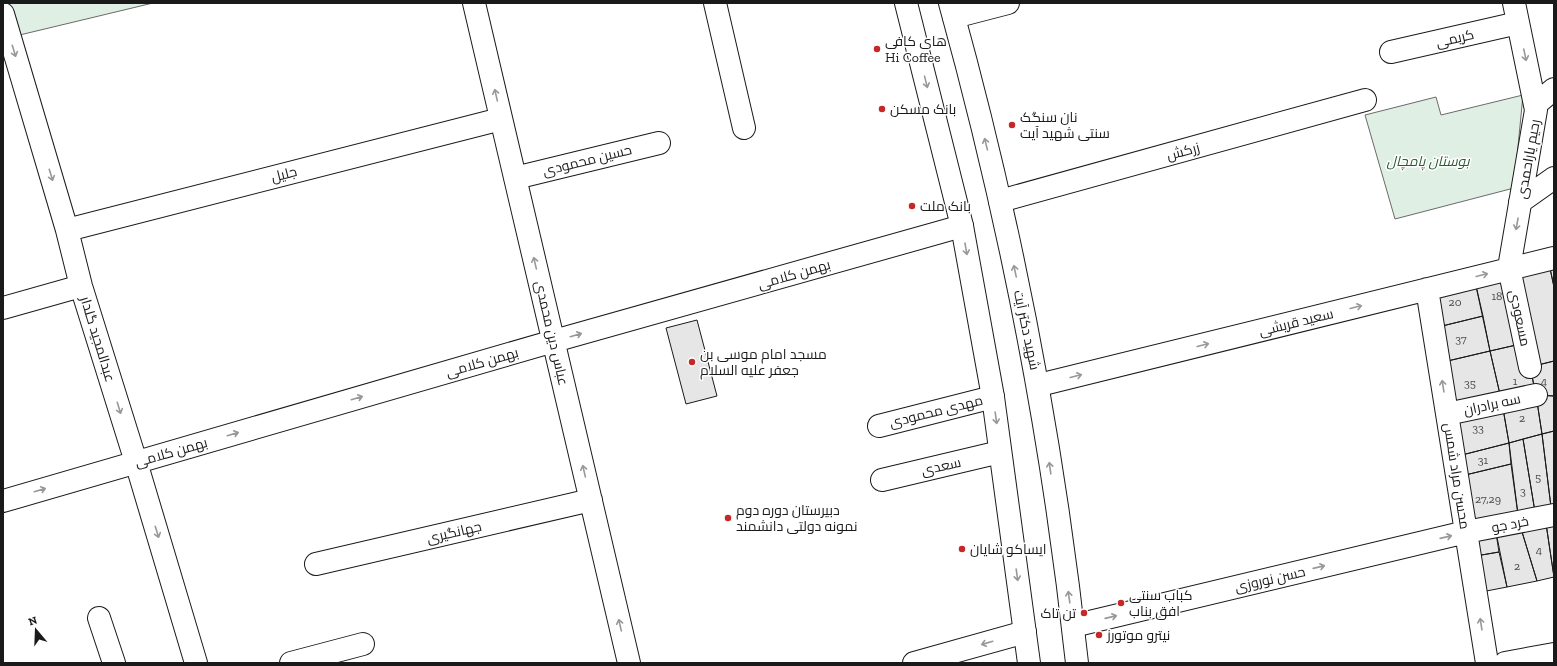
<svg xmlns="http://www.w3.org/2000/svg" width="1557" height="666" viewBox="0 0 1557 666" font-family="'Zilla Slab',Cairo,serif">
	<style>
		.green { fill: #e0efe3; stroke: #6a6a6a }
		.building { fill: #e6e6e6; stroke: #1a1a1a }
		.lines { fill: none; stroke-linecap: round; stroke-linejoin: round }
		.minor-casing { stroke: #1a1a1a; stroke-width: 24 }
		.primary-casing { stroke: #1a1a1a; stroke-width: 24 }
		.minor { stroke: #fff; stroke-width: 22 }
		.primary { stroke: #fff; stroke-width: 22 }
		.oneway { stroke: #989898 }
		.poi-dot { fill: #c62828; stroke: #fff; stroke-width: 1.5 }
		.labels { text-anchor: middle; stroke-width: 3; stroke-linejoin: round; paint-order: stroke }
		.number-label { font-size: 12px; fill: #4d4d4d }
		.street-label { font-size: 14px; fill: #1a1a1a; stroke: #fff }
		.poi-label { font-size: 14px; fill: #1a1a1a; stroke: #fff; text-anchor: start }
		.park-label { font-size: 14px; font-style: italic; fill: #2b5a34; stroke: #fff }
	</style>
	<rect width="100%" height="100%" fill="#fff"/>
	<!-- green -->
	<path class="green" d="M3,3H153L3,39Z
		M1523,95L1514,188L1395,219L1365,115L1436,97L1441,115Z"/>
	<!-- building -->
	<path class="building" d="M1554,258V287L1548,259Z
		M1548,259L1554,287V361L1530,367L1509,268Z
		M1509,268L1525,343L1490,351L1474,277Z
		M1474,277L1483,316L1434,328L1427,289Z
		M1483,316L1490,351L1439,363L1434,328Z
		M697,320L717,396L686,404L666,328Z
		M1525,343L1536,395L1502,403L1490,351Z
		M1490,351L1502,403L1447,414L1439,363Z
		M1554,361V396L1536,395L1530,367Z
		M1536,395L1554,396V431L1542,434Z
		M1536,395L1542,434L1509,443L1502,403Z
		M1502,403L1509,443L1454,457L1447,414Z
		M1554,431V515H1552L1542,434Z
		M1542,434L1552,515L1536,518L1523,439Z
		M1523,439L1536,518L1519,522L1509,443Z
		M1509,443L1511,464L1457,477L1454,457Z
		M1511,464L1519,522L1466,532L1457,477Z
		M1554,515V577L1545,517Z
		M1545,517L1554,577L1537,581L1519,522Z
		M1519,522L1537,581L1507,587L1495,527Z
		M1495,527L1499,552L1470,557L1466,532Z
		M1499,552L1507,587L1476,593L1470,557Z"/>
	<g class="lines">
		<defs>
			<path id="minor" d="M474,3L629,663
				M715,3L744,128
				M1514,3L1536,110L1509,268L1530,367
				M3,14L67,230L81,286L136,462L196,663
				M954,17L1008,3
				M1391,52L1518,23
				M1535,105L1554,89
				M515,178L659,143
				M1000,201L1365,100
				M1520,202L1554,178
				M67,230L501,119
				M1427,289L1487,663
				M3,308L81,286
				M1039,385L1554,258
				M1447,414L1536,395
				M879,426L993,397
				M882,480L1000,452
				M3,501L554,341L962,226
				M316,564L591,500
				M99,618L114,663
				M1073,626L1466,532L1554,515
				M291,663L363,644
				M914,663L1025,632
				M1505,663L1554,654"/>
			<path id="primary" d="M906,3L962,226L993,397L1029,663
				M950,3C1010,219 1053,440 1077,663"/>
		</defs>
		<!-- minor casing -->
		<use href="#minor" class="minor-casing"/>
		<!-- primary casing -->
		<use href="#primary" class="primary-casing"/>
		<!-- minor -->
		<use href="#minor" class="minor"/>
		<!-- primary -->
		<use href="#primary" class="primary"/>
	</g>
	<!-- one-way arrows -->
	<defs><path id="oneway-shaft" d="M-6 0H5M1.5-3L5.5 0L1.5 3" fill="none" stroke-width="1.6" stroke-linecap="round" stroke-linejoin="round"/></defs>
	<g class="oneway">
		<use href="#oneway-shaft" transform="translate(14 51) rotate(73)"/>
		<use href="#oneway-shaft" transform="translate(1525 55) rotate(78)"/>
		<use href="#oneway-shaft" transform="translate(926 82) rotate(76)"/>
		<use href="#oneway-shaft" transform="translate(496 95) rotate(-103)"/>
		<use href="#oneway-shaft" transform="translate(986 144) rotate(-104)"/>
		<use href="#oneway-shaft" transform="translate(51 175) rotate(73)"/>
		<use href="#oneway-shaft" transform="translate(1517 224) rotate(100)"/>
		<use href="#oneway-shaft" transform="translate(966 249) rotate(80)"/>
		<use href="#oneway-shaft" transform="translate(535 263) rotate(-103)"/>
		<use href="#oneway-shaft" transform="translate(1015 271) rotate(-102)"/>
		<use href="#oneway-shaft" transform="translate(1482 275) rotate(-14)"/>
		<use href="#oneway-shaft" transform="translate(1356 307) rotate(-14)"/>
		<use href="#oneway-shaft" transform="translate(576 335) rotate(-16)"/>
		<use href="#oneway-shaft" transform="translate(1203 345) rotate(-14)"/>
		<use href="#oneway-shaft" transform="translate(1076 376) rotate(-14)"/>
		<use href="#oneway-shaft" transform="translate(1443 386) rotate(-99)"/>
		<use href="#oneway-shaft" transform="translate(357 398) rotate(-16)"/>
		<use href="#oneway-shaft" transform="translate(119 408) rotate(73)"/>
		<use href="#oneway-shaft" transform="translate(996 418) rotate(82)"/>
		<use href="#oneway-shaft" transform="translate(233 434) rotate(-16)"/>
		<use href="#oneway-shaft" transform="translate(1050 468) rotate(-98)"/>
		<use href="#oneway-shaft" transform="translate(584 471) rotate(-103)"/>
		<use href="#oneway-shaft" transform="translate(40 490) rotate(-16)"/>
		<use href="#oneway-shaft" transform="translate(157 532) rotate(73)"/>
		<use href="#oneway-shaft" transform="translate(1446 537) rotate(-13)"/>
		<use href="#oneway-shaft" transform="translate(1319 567) rotate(-13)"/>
		<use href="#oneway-shaft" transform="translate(1017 575) rotate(82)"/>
		<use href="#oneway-shaft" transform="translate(1069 597) rotate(-98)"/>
		<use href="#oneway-shaft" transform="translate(1111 617) rotate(-13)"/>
		<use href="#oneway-shaft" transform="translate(1481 624) rotate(-99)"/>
		<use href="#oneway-shaft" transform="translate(620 625) rotate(-103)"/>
		<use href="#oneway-shaft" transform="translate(987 643) rotate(164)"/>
	</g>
	<!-- markers -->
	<g class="poi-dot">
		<circle cx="877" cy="49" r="4"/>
		<circle cx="882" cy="109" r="4"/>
		<circle cx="1012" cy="125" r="4"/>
		<circle cx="912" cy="206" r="4"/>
		<circle cx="692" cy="362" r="4"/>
		<circle cx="728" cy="518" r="4"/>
		<circle cx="962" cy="549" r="4"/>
		<circle cx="1121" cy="603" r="4"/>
		<circle cx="1084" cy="613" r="4"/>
		<circle cx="1099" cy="635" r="4"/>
	</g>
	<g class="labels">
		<!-- number labels -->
		<g class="number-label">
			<text x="1497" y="300">18</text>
			<text x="1455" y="306">20</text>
			<text x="1461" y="343">37</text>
			<text x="1515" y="385">1</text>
			<text x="1544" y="385">4</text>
			<text x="1470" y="387">35</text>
			<text x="1522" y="422">2</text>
			<text x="1478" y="432">33</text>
			<text x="1483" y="464">31</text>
			<text x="1538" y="481">5</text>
			<text x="1523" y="495">3</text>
			<text x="1488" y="503">27,29</text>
			<text x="1539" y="554">4</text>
			<text x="1517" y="570">2</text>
		</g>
		<!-- street labels -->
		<g class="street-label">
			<text transform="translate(1455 38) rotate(-13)" y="5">کریمی</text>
			<text transform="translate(1183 151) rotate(-15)" y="5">زرکش</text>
			<text transform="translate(1528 159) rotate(-80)" y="5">رحیم یاراحمدی</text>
			<text transform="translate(587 160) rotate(-14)" y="5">حسین محمودی</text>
			<text transform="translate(284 174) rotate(-14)" y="5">جلیل</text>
			<text transform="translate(794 274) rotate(-16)" y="5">بهمن کلامی</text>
			<text transform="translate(1520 318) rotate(78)" y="5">مسعودی</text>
			<text transform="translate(1296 322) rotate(-14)" y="5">سعید قریشی</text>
			<text transform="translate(1027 330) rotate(78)" y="5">شهید دکتر آیت</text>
			<text transform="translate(552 333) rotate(77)" y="5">عباس دین محمدی</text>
			<text transform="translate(98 339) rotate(73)" y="5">عبدالمجید گلدار</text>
			<text transform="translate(482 362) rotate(-16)" y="5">بهمن کلامی</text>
			<text transform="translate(1492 404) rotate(-12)" y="5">سه برادران</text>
			<text transform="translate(936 411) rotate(-14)" y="5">مهدی محمودی</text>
			<text transform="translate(171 452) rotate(-16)" y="5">بهمن کلامی</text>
			<text transform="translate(941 466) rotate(-13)" y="5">سعدی</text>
			<text transform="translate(1457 476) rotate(81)" y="5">محسن مراد شمس</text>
			<text transform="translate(1510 524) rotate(-11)" y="5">خرد جو</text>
			<text transform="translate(454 532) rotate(-13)" y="5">جهانگیری</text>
			<text transform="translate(1270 579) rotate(-13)" y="5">حسن نوروزی</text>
		</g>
		<!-- poi labels -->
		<g class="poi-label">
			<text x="885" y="46">های کافی<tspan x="885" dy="16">Hi Coffee</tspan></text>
			<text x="890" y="114">بانک مسکن</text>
			<text x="1020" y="122">نان سنگک<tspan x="1020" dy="16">سنتی شهید آیت</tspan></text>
			<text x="920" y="211">بانک ملت</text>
			<text x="700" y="359">مسجد امام موسی بن<tspan x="700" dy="16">جعفر علیه السلام</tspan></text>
			<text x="736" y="515">دبیرستان دوره دوم<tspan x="736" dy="16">نمونه دولتی دانشمند</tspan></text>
			<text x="970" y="554">ایساکو شایان</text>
			<text x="1129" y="600">کباب سنتی<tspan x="1129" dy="16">افق بناب</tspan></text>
			<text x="1076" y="618" text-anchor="end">تن تاک</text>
			<text x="1107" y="640">نیترو موتورز</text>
		</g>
		<!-- park labels -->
		<g class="park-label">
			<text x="1428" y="166">بوستان پامچال</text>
		</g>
	</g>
	<!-- border -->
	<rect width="1557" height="666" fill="none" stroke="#1a1a1a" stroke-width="8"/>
	<!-- north arrow -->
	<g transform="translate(36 630) rotate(341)" stroke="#ffffff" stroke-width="3" paint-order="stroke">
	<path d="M0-3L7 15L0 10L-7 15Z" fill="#1a1a1a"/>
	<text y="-6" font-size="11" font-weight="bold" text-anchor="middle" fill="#1a1a1a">N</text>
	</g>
</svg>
